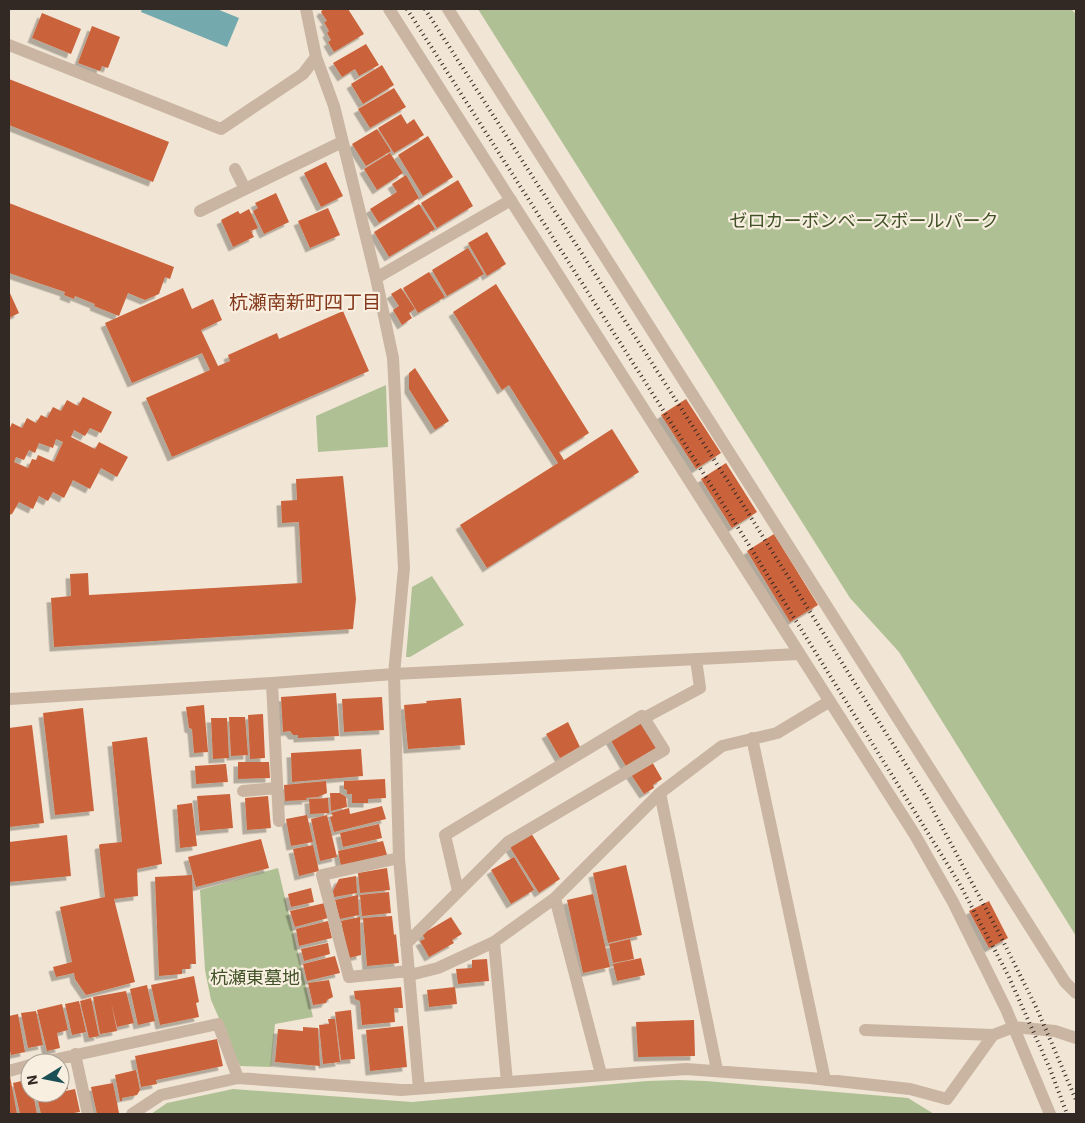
<svg xmlns="http://www.w3.org/2000/svg" width="1085" height="1123" viewBox="0 0 1085 1123" font-family="'IBM Plex Sans','Noto Sans JP',sans-serif">
	<style>
		.green { fill: #b0c095 }
		.water { fill: #74aaae }
		.building { fill: #ca623a; fill-rule: evenodd; filter: url(#shadow) }
		.lines { fill: none; stroke-linecap: round; stroke-linejoin: round }
		.minor { stroke: #c9b5a1; stroke-width: 12 }
		.rail { stroke: #332924; stroke-width: 4; stroke-dasharray: 1 4; stroke-linecap: butt }
		.labels { text-anchor: middle; stroke-width: 4.5; stroke-linejoin: round; paint-order: stroke }
		.park-label { font-size: 18px; fill: #415227; stroke: #f9efe1 }
		.neighbourhood-label { font-size: 19px; fill: #84381b; stroke: #f9efe1 }
	</style>
	<defs>
		<filter id="shadow"><feDropShadow dx="-4.5" dy="4.5" stdDeviation="0" flood-color="#0004"/></filter>
	</defs>
	<rect width="100%" height="100%" fill="#f1e5d5"/>
	<!-- green -->
	<path class="green" d="M478,9H1071L1076,14V936L899,652L850,598Z
		M386,385L388,447L318,452L316,416Z
		M432,576L464,625L410,657H406L412,587Z
		M278,868L313,1017L275,1024L271,1067L240,1066L211,1000L205,970L200,890Z
		M678,1080L706,1081L908,1098L934,1114H151L167,1103L233,1089L412,1102L647,1081Z"/>
	<!-- water -->
	<path class="water" d="M142,9H217L239,18L227,47L141,12Z"/>
	<!-- building -->
	<path class="building" d="M323,9H348L364,34L334,52L328,42L331,40L327,33L329,31L324,22L327,21L321,12Z
		M42,13L81,29L71,54L32,38Z
		M92,26L120,37L108,68L102,66L100,71L78,63Z
		M366,44L379,65L359,76L355,69L342,77L333,63Z
		M382,65L394,85L363,104L351,84Z
		M9,79L169,142L153,182L9,125Z
		M394,88L406,107L370,128L358,109Z
		M401,114L407,124L414,119L424,135L394,153L378,128Z
		M377,129L391,151L366,166L352,144Z
		M428,136L453,177L423,196L398,155Z
		M390,153L403,173L377,190L364,169Z
		M326,162L343,196L321,207L304,173Z
		M406,175L419,198L379,223L370,209L397,192L392,184Z
		M458,180L473,206L437,228L421,203Z
		M276,193L289,222L264,234L253,211L258,208L255,203Z
		M9,203L174,267L170,279L165,277L159,294L145,300L128,293L119,316L94,306L95,304L75,296L74,299L64,295L65,292L9,273Z
		M419,204L435,229L389,257L374,232Z
		M328,208L340,235L310,248L298,221Z
		M249,209L258,228L251,231L254,237L233,247L221,220L238,211L240,214Z
		M487,232L506,264L487,276L468,243Z
		M468,248L484,274L447,296L432,270Z
		M429,272L445,297L418,313L403,288Z
		M496,284L589,433L559,452L564,460L612,429L639,472L487,568L460,525L558,463L509,385L502,390L453,312Z
		M183,288L192,309L213,299L222,320L201,330L218,366L230,361L228,355L277,333L279,339L343,311L369,371L172,457L146,398L210,370L202,353L132,383L105,323Z
		M401,288L415,309L409,313L412,318L402,325L393,310L399,306L391,294Z
		M9,291L19,313L9,318Z
		M415,368L449,421L435,430L409,389V373Z
		M83,397L112,412L101,433L90,428L85,436L74,430L71,437L95,449L99,442L128,457L117,477L101,468L90,489L73,480L64,498L53,492L48,501L39,496L33,509L19,502L12,514L9,515V430L12,423L22,428L27,418L36,423L41,415L47,418L53,407L61,411L67,400L78,406ZM56,439L63,442L54,462L38,455L36,460L32,459L28,468L14,462L16,457L24,460L29,450L35,453L39,443L53,448Z
		M686,399L721,453L696,469L661,415Z
		M726,463L757,512L732,528L701,479Z
		M343,476L356,599L353,629L54,647L51,598L71,596L70,574L88,573L89,595L302,583L299,522L282,523L281,501L297,500L296,479Z
		M774,534L818,605L790,622L747,551Z
		M336,693L339,736L298,738V735H293L290,731L283,732L281,697Z
		M382,697L384,730L344,732L342,699Z
		M461,698L465,745L408,749L404,705L427,703L426,701Z
		M204,705L208,752L194,753L192,729L189,728L186,707Z
		M83,708L94,811L55,815L43,713Z
		M263,714L265,758L250,759L248,715Z
		M229,717H245L248,755L231,756Z
		M211,718H227L229,758L213,759Z
		M640,721L658,750L627,768L610,739Z
		M568,722L580,747L560,758L546,734Z
		M32,725L44,823L9,827V728Z
		M147,737L162,864L137,869L138,896L114,899L135,982L86,995L75,979L74,973L56,977L53,967L72,962L60,907L105,897L99,845L101,844L122,842L112,742Z
		M361,749L363,776L292,782L291,753Z
		M651,760L662,779L653,785L654,788L644,794L630,773Z
		M238,762H269L270,778L238,779Z
		M226,764L228,782L196,784L195,766Z
		M385,779L386,798L368,799V803H352V794H347V790L344,789V781Z
		M326,781L327,793L318,797L306,798L307,800L285,801L284,785Z
		M330,793H340L346,797L347,807L331,811Z
		M230,794L233,828L200,831L197,796Z
		M268,796L271,828L247,830L245,798Z
		M328,798L329,813L310,814L309,799Z
		M192,803L197,846L180,848L177,805Z
		M382,806L386,819L334,832L330,817L333,816L331,813L349,808L350,814Z
		M307,815L313,842L291,846L286,819Z
		M327,815L337,857L320,861L311,819Z
		M379,824L382,838L343,847L340,833Z
		M531,833L560,879L539,893L510,847Z
		M67,835L71,876L9,882V842Z
		M261,839L269,868L196,887L188,857Z
		M383,841L387,855L341,866L338,851Z
		M313,845L319,871L299,876L293,849Z
		M514,857L534,890L511,904L491,870Z
		M626,865L642,935L608,943L593,873Z
		M387,868L390,890L360,893L358,873Z
		M192,875L196,964H190V969H182V974L159,976L155,877Z
		M356,876L357,893L334,897L333,891L339,879Z
		M311,888L314,902L291,907L288,894Z
		M389,892L391,913L362,916L360,895Z
		M593,894L610,967L583,973L567,900Z
		M358,895L359,915L340,919L335,900Z
		M989,901L1008,938L989,948L969,911Z
		M325,903L328,918L295,927L290,911Z
		M392,916L394,935L396,934L399,963L367,966L363,918Z
		M360,917L361,955L349,958L341,921Z
		M451,917L462,934L452,940L454,943L429,957L420,941L425,939L422,934Z
		M328,921L332,938L299,946L296,929Z
		M630,939L634,959L613,963L609,944Z
		M328,943L330,954L304,961L301,949Z
		M335,956L340,973L307,981L303,964Z
		M641,958L645,975L617,981L613,964Z
		M487,959L489,981L458,984L456,969L472,968V960Z
		M194,976L199,1002L196,1003L199,1017L160,1025L151,985Z
		M329,980L333,997L327,1000L326,1003L313,1005L308,983Z
		M147,985L155,1021L138,1025L130,989Z
		M401,987L403,1008H394L395,1022L362,1025L360,1001L355,999L354,991Z
		M455,987L457,1004L429,1007L427,990Z
		M126,991L134,1023L117,1027L111,1002L117,1031L100,1034L93,997Z
		M91,998L99,1036L89,1038L80,1001Z
		M79,1001L86,1032L72,1035L65,1004Z
		M62,1004L68,1030L57,1033L60,1048L47,1051L37,1010Z
		M351,1010L355,1059L341,1060L335,1012Z
		M36,1011L43,1045L28,1048L21,1013Z
		M18,1014L25,1052L11,1055L9,1047V1016Z
		M328,1019H335L340,1062L323,1064L319,1025L329,1024Z
		M694,1020L695,1056L638,1057L636,1022Z
		M403,1026L407,1067L370,1071L366,1030Z
		M303,1027L318,1028L320,1066L275,1062L278,1029L303,1031Z
		M217,1039L223,1066L156,1080L157,1084L141,1087L135,1056Z
		M136,1070L140,1090L137,1095L122,1098V1101H120L115,1075Z
		M65,1074L68,1089L60,1091V1075Z
		M9,1076H10L17,1114H9Z
		M30,1079V1093H33L37,1114H20L13,1083Z
		M113,1083L119,1113L97,1114L91,1087Z
		M75,1089L80,1112L68,1114H41L37,1097Z"/>
	<g class="lines">
		<!-- minor -->
		<path class="minor" d="M306,9L316,57L334,106L376,278L393,358L404,568L394,674L399,858L419,1089
			M389,9L915,835L953,902L1006,1009L1050,1114
			M448,9L1065,982L1076,993
			M9,45L221,129L303,74L316,57
			M235,169L245,189
			M200,211L342,142
			M376,278L511,200
			M272,683L279,821
			M9,699L272,683L394,674L799,654
			M752,738L825,1080
			M243,791L277,788
			M660,793L717,1070
			M399,858L322,875L349,977L409,971
			M458,891L445,835L642,716L644,718L700,688L696,659
			M555,898L601,1074
			M494,942L507,1082
			M406,944L508,842L664,750L644,718
			M410,975L438,968L494,942L555,898L660,793L722,746L777,733L830,701
			M865,1030L993,1035
			M75,1054L88,1114
			M39,1063L218,1024L238,1078
			M9,1071L30,1065
			M132,1114L161,1095L238,1078L401,1090L686,1069L810,1078L910,1089L947,1099L993,1035L1014,1027L1055,1031L1076,1038"/>
		<!-- rail -->
		<path class="rail" d="M407,9L732,518L959,883L1008,975L1050,1069L1067,1114
			M425,9L745,508L926,797L1001,937L1037,1009L1076,1100"/>
	</g>
	<g class="labels">
		<!-- park labels -->
		<g class="park-label">
			<text x="864" y="227">ゼロカーボンベースボールパーク</text>
			<text x="255" y="984">杭瀬東墓地</text>
		</g>
		<!-- neighbourhood labels -->
		<g class="neighbourhood-label">
			<text x="305" y="309">杭瀬南新町四丁目</text>
		</g>
	</g>
	<!-- border -->
	<rect width="1085" height="1123" fill="none" stroke="#332924" stroke-width="20"/>
	<!-- north arrow -->
	<g transform="translate(45 1078) rotate(260)"><circle r="24" fill="#f9efe1" stroke="#aaa095"/>
	<path d="M0-4L9 19L0 12L-9 19Z" fill="#194f55"/>
	<text y="-8" font-size="14" font-weight="bold" text-anchor="middle" fill="#332924">N</text>
	</g>
</svg>
